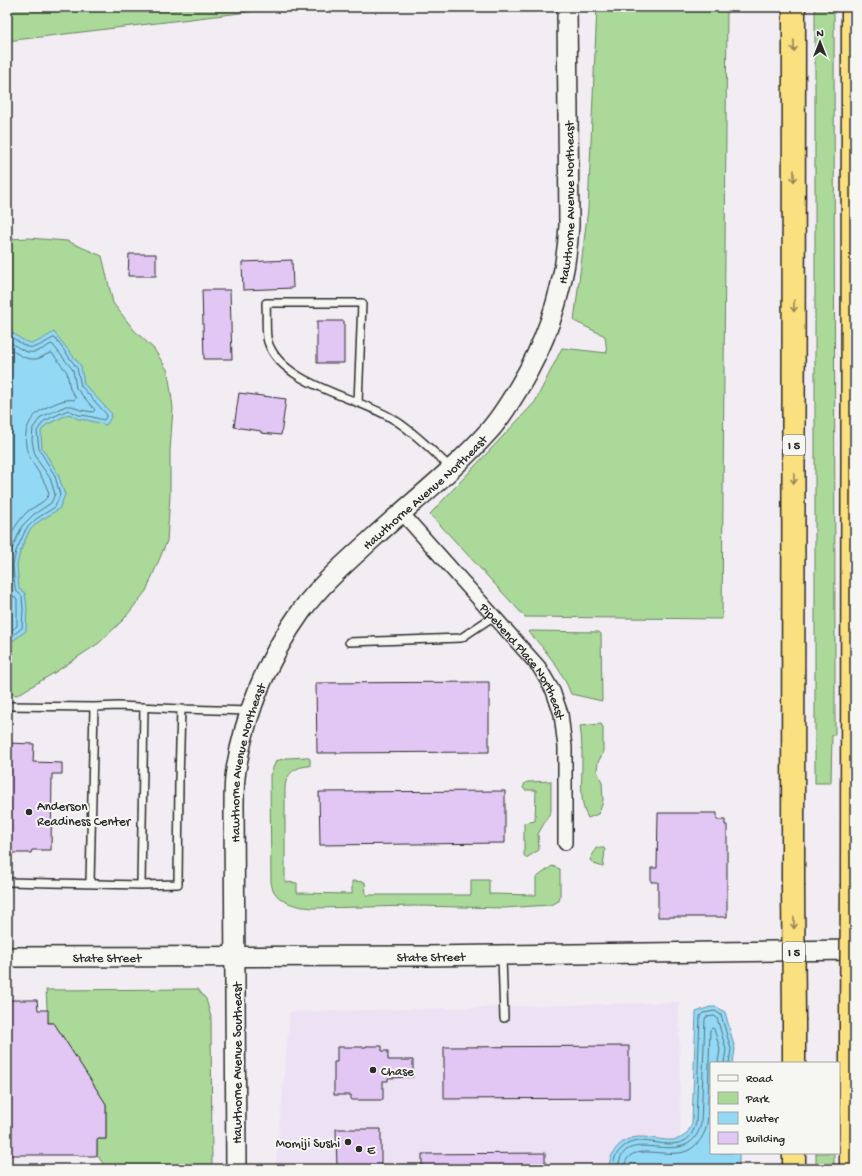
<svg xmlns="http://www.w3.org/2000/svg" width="862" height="1176" viewBox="0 0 862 1176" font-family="'Gochi Hand',sans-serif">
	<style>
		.built { fill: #ede2f4 }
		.green { fill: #aad999; stroke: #6a8262 }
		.water { fill: #93d9f5; stroke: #6993a4 }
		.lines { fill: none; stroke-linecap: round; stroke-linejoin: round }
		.shore { stroke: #55717c; stroke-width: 1 }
		.building { fill: #e2c7f5; stroke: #2b2b2b }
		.lane-casing { stroke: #2b2b2b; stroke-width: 10 }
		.street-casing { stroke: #2b2b2b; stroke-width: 16 }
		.secondary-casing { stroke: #2b2b2b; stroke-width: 22 }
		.highway-casing { stroke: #2b2b2b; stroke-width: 25 }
		.lane { stroke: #f6f6f2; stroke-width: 7 }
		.street { stroke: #f6f6f2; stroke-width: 13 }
		.secondary { stroke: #f6f6f2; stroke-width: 19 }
		.highway { stroke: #fbe080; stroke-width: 22 }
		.highway-bridge-casing { stroke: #2b2b2b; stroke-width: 25; stroke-linecap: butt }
		.highway-bridge { stroke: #fbe080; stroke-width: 22 }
		.oneway { stroke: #938656 }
		.poi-dot { fill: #2b2b2b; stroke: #f6f6f2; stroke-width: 1.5 }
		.labels { text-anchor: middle; stroke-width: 4; stroke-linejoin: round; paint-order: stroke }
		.shield { fill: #f6f6f2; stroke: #686867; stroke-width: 1 }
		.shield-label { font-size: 12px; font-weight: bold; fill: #2b2b2b }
		.street-label { font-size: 13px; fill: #2b2b2b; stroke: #f6f6f2 }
		.poi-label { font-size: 13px; fill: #2b2b2b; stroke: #f6f6f2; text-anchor: start }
	</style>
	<rect width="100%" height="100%" fill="#f2edf3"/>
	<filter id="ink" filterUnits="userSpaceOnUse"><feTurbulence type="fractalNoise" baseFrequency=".025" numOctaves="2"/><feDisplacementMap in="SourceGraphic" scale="8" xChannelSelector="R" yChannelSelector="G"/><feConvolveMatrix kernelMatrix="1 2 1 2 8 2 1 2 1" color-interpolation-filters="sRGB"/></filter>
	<g filter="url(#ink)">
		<!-- built -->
		<path class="built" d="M679,1002L681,1169H275L290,1012Z"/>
		<!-- green -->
		<path class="green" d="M7,7H290L7,41Z
			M597,7H727L722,619L525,617L430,514L535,402L562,348L607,353L605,336L574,321L588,209Z
			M815,7H834L835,675V735H832L831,783H815Z
			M29,238L67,241L102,256L113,303L134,330L154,349L168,371L173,408L170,451V496L167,541L146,591L124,619L99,643L54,673L17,695L7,694V239Z
			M530,631L599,632L601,634L602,701L571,694C562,670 546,651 529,632Z
			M601,724L603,727V753L598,762L597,771L602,782L603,800L602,805L598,814L588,818C579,804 582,779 582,763C582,751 582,738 580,726Z
			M307,757L310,759V766C296,766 286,773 285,787V882L297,883V893L352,894V881L365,882L366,895H471V880H489V894L536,895V878L552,866L560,869V896L559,901L550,905L504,908L417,906L314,908C298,907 273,903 271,882L270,775L276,761L286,758Z
			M551,781V811L538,834L539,850L526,858L524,855V823L535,821L536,790H525L523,788L525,783L528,782Z
			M596,848H604L605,850L603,867L594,864L590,860Z
			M198,989L206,999L211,1017L212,1169H107L97,1155V1139H106V1104L54,1023H48L46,990Z
			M816,1153H834V1169H816Z"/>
		<!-- water -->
		<path class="water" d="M7,329C32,346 28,348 54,332L81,366L84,384L112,414L109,421L106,425L87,420L78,419L69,414L46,425L41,431L42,448L58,474L65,495L59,509L38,522L29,531L20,552L17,565L19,589L25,593L27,608L26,631L7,645Z
			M710,1007H717L725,1012L735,1049L733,1063H711V1153H739V1169H609C609,1160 612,1153 618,1146C640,1125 665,1149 684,1136C688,1133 690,1128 692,1123L696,1012Z"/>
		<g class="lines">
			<!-- shore -->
			<path class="shore" d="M7,334C30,349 28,353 53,338H55L77,368L81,386L107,415L104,420L88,416L79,415L68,410L44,421L37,431L39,449L55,476L60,495L55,507L36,519L26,529L16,551L13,565L15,588L16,591L22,596L23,609L22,628L7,640
				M7,340C27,353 29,358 51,344L53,345L73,370L76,388L95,410L93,412L80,410L72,406H66L41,417L33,428L32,440L34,451L38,461L50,478L55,494L51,503L33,515L22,526L12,549L8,564L10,589L11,594L17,599V626L7,634
				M7,347C18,354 27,362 40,358C44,356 48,353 52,353L67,372L70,389L76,398L74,400C64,398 55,404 45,408C27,417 21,437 29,456C35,469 45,479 49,494C45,503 34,506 27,512C17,522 12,532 7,544
				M613,1169C613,1161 615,1155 621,1149C639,1131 663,1151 684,1141C691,1138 694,1130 696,1123L700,1016L703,1013L715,1011L721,1015L731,1049L729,1063
				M618,1169C622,1118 688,1176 701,1124L705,1019L706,1017L714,1016L717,1018L726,1049L724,1063
				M624,1169C626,1136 672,1164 692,1148C699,1143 703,1137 706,1128C709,1119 707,1107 708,1098C709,1075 709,1052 710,1030L712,1028L714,1029L720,1049L718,1063"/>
		</g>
		<!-- building -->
		<path class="building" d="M129,254H156V276H128Z
			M292,260L293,288L243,290L242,262Z
			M202,290H230L232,359H204Z
			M317,321H344V363H317Z
			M239,393L286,399L281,435L261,433V431L234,427Z
			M489,682V752L317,753L316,683Z
			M7,743L34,744L33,762L62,763V774H52L51,850H32L31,853H7Z
			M505,791V843L320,845L319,792Z
			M658,813H717V820H725V825H727V917H658V882H651V868H657Z
			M7,1000H37L38,1010H48V1023H54L106,1104V1139H97V1155L95,1156H79V1155H7Z
			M366,1046H382V1051H388V1060H413V1077L388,1078V1081H383V1100H351V1095H334V1062H337V1047H366Z
			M629,1046V1098L444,1099V1047Z
			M336,1129H381V1169H337Z
			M545,1153V1169H422V1154Z"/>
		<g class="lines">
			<defs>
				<path id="lane" d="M358,403L362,303H266C267,313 265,334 268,342C282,385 358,397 393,419C415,432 433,452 451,468
					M349,642L461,638L494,616
					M7,706L94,707
					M7,882L141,885L178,884L179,780L181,709L250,711
					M90,883L94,707L118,706L181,709
					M141,885L144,707
					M502,957L504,1018"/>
				<g id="street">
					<path id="s1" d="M401,512L539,667L553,691L561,714L565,747V843"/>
				</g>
				<g id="secondary">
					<path id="s2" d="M7,957L426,956L855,950"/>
					<path id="s3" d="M236,1169L234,805C234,793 234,781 236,770C245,713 268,657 302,610C322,583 348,561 373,538C411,503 453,471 488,432C500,419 509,404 518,389C549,338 566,285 569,225L567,7"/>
				</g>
				<path id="highway" d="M793,884L794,7
					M852,884L853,7
					M851,1021V1169
					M794,1063V1021
					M794,1169V1153"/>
			</defs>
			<!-- lane casing -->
			<use href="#lane" class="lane-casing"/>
			<!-- street casing -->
			<use href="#street" class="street-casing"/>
			<!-- secondary casing -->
			<use href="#secondary" class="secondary-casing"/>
			<!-- highway casing -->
			<use href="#highway" class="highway-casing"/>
			<!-- lane -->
			<use href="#lane" class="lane"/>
			<!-- street -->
			<use href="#street" class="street"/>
			<!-- secondary -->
			<use href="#secondary" class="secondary"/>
			<!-- highway -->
			<use href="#highway" class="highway"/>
			<defs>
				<path id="highway-bridge" d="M793,884L794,1021
					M851,1021L852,884"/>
			</defs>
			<!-- highway-bridge casing -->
			<use href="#highway-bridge" class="highway-bridge-casing"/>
			<!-- highway-bridge -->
			<use href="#highway-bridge" class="highway-bridge"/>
		</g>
		<!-- one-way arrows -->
		<defs><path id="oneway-shaft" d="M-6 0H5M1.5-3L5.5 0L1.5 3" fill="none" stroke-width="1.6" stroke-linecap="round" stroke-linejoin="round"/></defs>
		<g class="oneway">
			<use href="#oneway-shaft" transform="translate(794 46) rotate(90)"/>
			<use href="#oneway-shaft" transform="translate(794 176) rotate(90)"/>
			<use href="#oneway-shaft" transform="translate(794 306) rotate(90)"/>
			<use href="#oneway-shaft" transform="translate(794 478) rotate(90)"/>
			<use href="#oneway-shaft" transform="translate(794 923) rotate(90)"/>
		</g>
	</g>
	<!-- markers -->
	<g class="poi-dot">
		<circle cx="29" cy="812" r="4"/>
		<circle cx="373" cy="1070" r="4"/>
		<circle cx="348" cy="1142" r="4"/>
		<circle cx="359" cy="1149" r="4"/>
	</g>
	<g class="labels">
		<!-- shield labels -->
		<g class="shield">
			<rect x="783" y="435" width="22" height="20" rx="3"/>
			<rect x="783" y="942" width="22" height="20" rx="3"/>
		</g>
		<g class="shield-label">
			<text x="794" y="449">I 5</text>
			<text x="794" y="956">I 5</text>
		</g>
		<!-- street labels -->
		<g class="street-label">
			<text dy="5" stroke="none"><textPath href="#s3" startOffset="1080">Hawthorne Avenue Northeast</textPath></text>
			<text dy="5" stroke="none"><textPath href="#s3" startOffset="744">Hawthorne Avenue Northeast</textPath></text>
			<text dy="5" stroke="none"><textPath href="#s1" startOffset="194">Pipebend Place Northeast</textPath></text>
			<text dy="5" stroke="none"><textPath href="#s3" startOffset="408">Hawthorne Avenue Northeast</textPath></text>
			<text dy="5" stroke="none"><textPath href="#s2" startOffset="424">State Street</textPath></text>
			<text dy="5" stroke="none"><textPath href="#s2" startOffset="100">State Street</textPath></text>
			<text transform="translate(236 1063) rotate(-90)" y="5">Hawthorne Avenue Southeast</text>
		</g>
		<!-- poi labels -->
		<g class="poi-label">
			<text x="37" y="810">Anderson<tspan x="37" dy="15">Readiness Center</tspan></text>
			<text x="381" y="1075">Chase</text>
			<text x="340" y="1147" text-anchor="end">Momiji Sushi</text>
			<text x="367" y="1154">E</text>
		</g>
	</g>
	<!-- margin -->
	<rect width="862" height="1176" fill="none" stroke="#f6f6f2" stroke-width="24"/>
	<rect x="12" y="12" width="838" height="1152" fill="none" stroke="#2b2b2b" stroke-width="1.5" filter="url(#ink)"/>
	<!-- legend -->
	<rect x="710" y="1062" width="130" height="92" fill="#f6f6f2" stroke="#a5a5a2"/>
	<rect x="718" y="1075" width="20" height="6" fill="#f6f6f2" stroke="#a5a5a2"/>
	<text x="746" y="1082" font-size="12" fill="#2b2b2b">Road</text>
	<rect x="718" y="1092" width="20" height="12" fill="#aad999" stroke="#a5a5a2"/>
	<text x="746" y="1102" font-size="12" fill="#2b2b2b">Park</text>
	<rect x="718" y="1112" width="20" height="12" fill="#93d9f5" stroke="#a5a5a2"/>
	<text x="746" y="1122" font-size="12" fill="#2b2b2b">Water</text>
	<rect x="718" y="1132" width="20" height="12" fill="#e2c7f5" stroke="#a5a5a2"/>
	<text x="746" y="1142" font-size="12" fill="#2b2b2b">Building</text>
	<!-- north arrow -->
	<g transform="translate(820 42)" stroke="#f6f6f2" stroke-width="3" paint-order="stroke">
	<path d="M0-3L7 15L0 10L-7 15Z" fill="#2b2b2b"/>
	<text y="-6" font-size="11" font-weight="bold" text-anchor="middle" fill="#2b2b2b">N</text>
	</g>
</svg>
